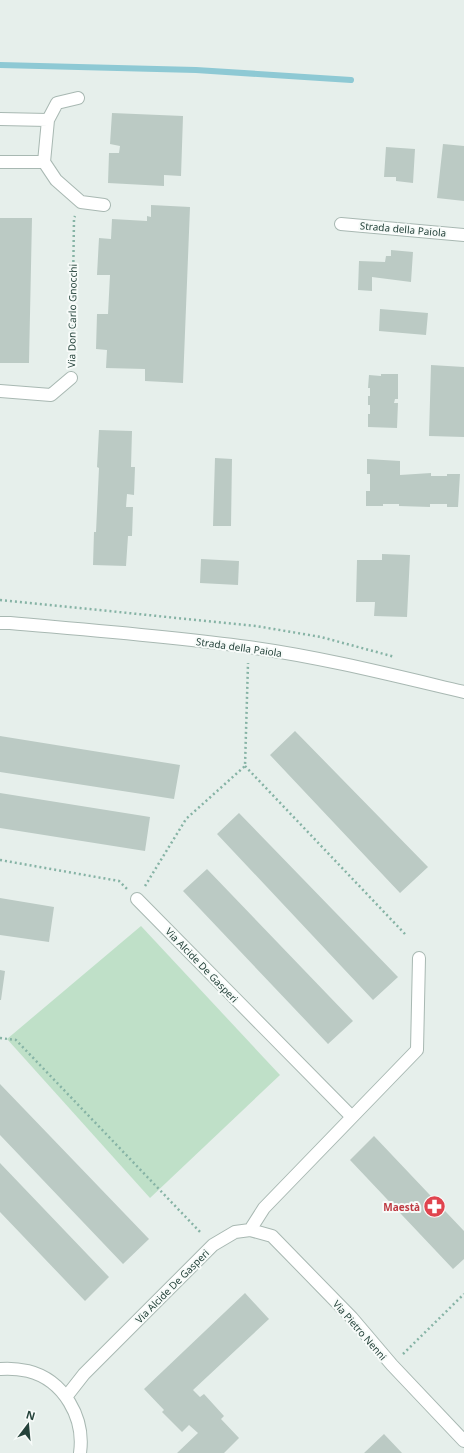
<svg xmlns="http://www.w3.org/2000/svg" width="464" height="1453" viewBox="0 0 464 1453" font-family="'Noto Sans',sans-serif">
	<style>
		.green { fill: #bfe0c8 }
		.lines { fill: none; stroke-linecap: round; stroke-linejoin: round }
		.stream { stroke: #8ec9d4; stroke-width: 6 }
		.building { fill: #bbcac4 }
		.minor-casing { stroke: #a8b8b2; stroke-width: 14 }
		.path { stroke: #86b3a5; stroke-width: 2.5; stroke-dasharray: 2 3; stroke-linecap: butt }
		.minor { stroke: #fff; stroke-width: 12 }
		.labels { text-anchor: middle; stroke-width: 4; stroke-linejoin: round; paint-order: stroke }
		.street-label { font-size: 10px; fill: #24423a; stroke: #f7fbf9 }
		.health-label { font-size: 10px; font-weight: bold; fill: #be3a42; stroke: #f7fbf9; text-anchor: end }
	</style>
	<rect width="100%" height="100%" fill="#e6efeb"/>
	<!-- green -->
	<path class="green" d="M141,926L280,1075L150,1198L7,1039Z"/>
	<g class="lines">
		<!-- stream -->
		<path class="stream" d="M0,65L196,70L351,80"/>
	</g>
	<!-- building -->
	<path class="building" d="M112,113L183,116L181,176L164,175V186L108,183L109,153H119L120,146L110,144Z
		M443,144L464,146V201L437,198Z
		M386,147L415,149L413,183L396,181V177H384Z
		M151,205L190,207L183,383L145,381V369L106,368L107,350L96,349L97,314H108L110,275H97L99,238L111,239L112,219L147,221V216L151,217Z
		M0,218H32L29,363H0Z
		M391,250L413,252L411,282L372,277V291L358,290L359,261L385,262L386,256H391Z
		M380,309L428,313L426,335L379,331Z
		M431,365L464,367V437L429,436Z
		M381,374H398V399H395L394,403H398L397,428L368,427V414H370V405H368V396H370V388H368L369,375L381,376Z
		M99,430L132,431L131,467H135L134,495L127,494L126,507H133L132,536H128L126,566L93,565L94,532H96L99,468L97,467Z
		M215,458L232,459L231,526H213Z
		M367,459L400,461V475L431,473V476H447V474H460L458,507H447V504H430V507L399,506V504H383V506H366V491H370V474H367Z
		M382,554L410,555L407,617L374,616L375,602H356L357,560H382Z
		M201,559L239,561L238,585L200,583Z
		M295,731L428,867L400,893L270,755Z
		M0,736L180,765L174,799L0,772Z
		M0,793L150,817L145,851L0,828Z
		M239,813L398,977L373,1000L217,834Z
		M207,869L353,1021L328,1044L183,891Z
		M0,898L54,907L49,942L0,935Z
		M0,970L5,971L1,1000H0Z
		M0,1084L149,1239L123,1264L0,1135Z
		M374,1136L464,1231V1259L453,1269L350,1160Z
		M0,1163L109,1277L85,1301L0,1212Z
		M245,1293L269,1319L193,1390L200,1397L204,1394L224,1416L221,1419L239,1438L224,1453H177L198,1433L189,1425L182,1432L162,1412L164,1410L144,1389Z
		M384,1434L402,1453H364Z"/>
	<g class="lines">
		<defs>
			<path id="minor" d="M0,119L48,120L57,103L78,98
				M0,162H44L56,180L81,202L104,205
				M44,162L48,120
				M341,224L464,235
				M0,391L51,395L71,378
				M0,623H10C89,630 169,636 248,647C321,657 392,675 464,692
				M137,899L352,1117
				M250,1230L272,1236L352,1318L392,1365L464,1441
				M0,1369C10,1368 19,1369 28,1371C64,1380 85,1418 80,1453
				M66,1397L84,1374L213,1245L235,1232L250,1230L264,1208L417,1050L419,958"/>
		</defs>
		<!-- minor casing -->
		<use href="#minor" class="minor-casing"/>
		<!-- path -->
		<path class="path" d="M72,362L74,218L75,216
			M0,600L256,626L321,637L395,657
			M245,766L405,934
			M0,860L119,881L127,889
			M145,886L186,819L245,766L248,663
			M0,1038L16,1040L202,1234
			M403,1354L464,1294"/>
		<!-- minor -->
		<use href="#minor" class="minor"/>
	</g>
	<!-- icons -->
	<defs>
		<symbol id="pharmacy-disc" viewBox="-11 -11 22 22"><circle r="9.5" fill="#e0444e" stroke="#f7fbf9"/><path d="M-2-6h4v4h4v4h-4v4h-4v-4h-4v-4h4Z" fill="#fff"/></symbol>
	</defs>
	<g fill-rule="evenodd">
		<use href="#pharmacy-disc" x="422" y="1194" width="25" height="25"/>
	</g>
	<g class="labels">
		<!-- street labels -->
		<g class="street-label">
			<text transform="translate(403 229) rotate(5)" y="4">Strada della Paiola</text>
			<text transform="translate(72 316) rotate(-89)" y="4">Via Don Carlo Gnocchi</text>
			<text transform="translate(239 647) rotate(8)" y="4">Strada della Paiola</text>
			<text transform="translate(202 965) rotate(46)" y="4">Via Alcide De Gasperi</text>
			<text transform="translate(172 1286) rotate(-45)" y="4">Via Alcide De Gasperi</text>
			<text transform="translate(360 1330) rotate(49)" y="4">Via Pietro Nenni</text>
		</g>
		<!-- health labels -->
		<g class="health-label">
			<text x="420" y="1211">Maestà</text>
		</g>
	</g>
	<!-- north arrow -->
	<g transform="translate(28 1425) rotate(16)" stroke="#f7fbf9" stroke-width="3" paint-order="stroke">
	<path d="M0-3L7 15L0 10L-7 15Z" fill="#24423a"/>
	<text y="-6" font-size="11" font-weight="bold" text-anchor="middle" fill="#24423a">N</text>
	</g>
</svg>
